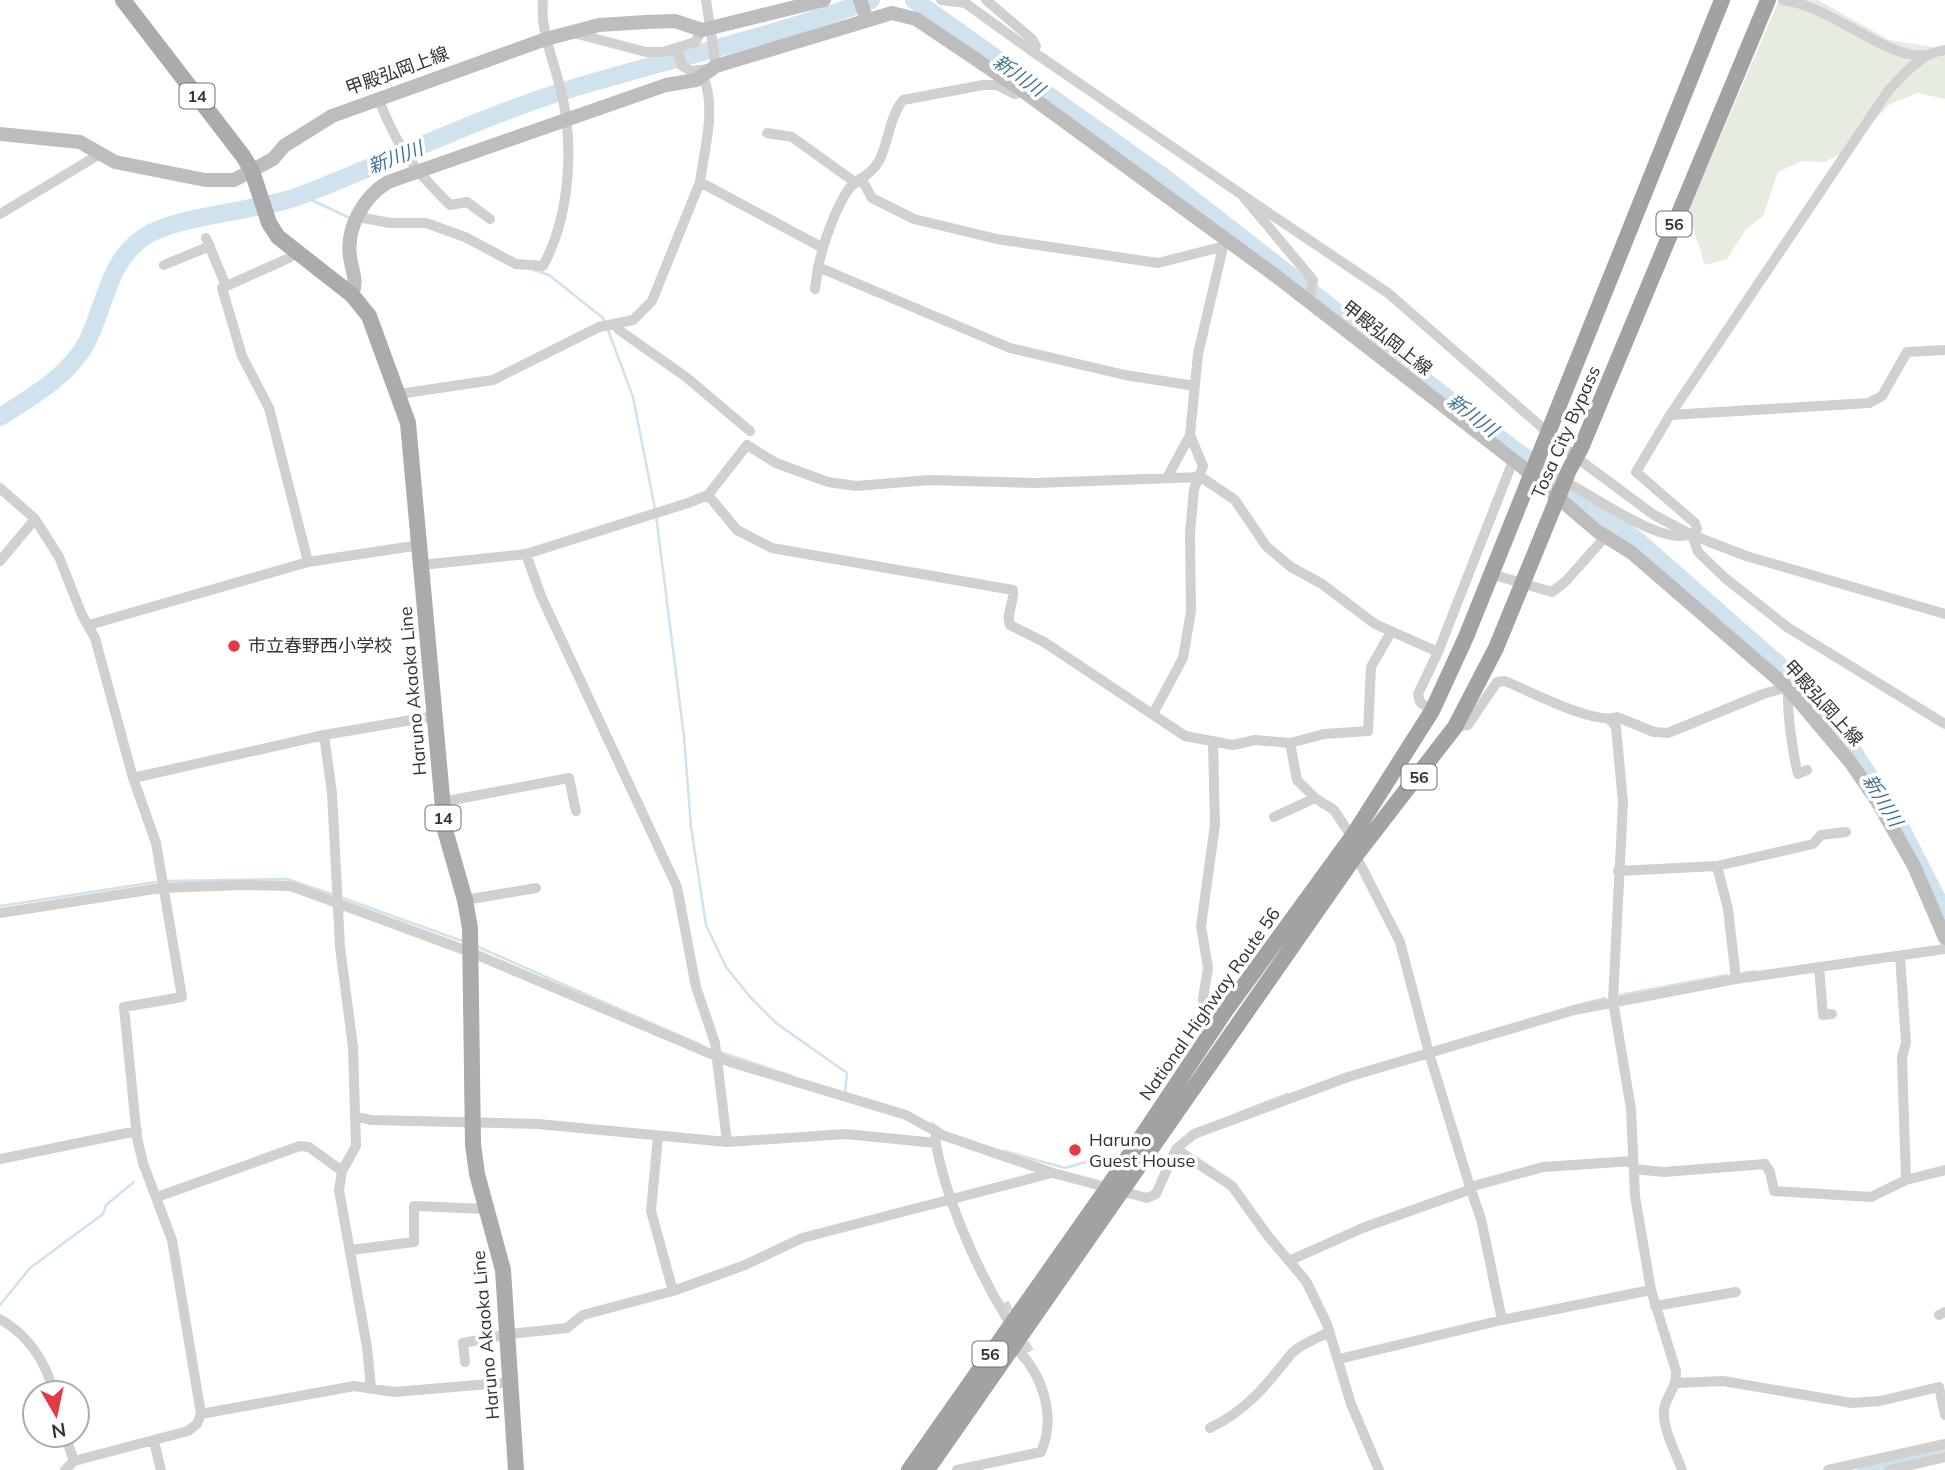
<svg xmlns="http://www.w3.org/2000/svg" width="1945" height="1470" viewBox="0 0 1945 1470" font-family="Mulish,'Noto Sans JP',sans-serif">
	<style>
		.green { fill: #e6ecdf }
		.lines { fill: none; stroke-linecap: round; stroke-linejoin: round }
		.stream { stroke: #cfe2ee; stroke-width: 2.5 }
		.canal { stroke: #cfe2ee; stroke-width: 10 }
		.river { stroke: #cfe2ee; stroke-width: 18 }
		.minor-tunnel { stroke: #d6d6d6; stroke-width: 10; stroke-dasharray: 10 5; stroke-linecap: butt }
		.minor { stroke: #d0d0d0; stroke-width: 10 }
		.secondary { stroke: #bdbdbd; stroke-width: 14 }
		.primary { stroke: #ababab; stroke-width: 16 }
		.trunk { stroke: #a2a2a2; stroke-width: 16 }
		.poi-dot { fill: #e63946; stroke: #fff; stroke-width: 2.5 }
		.labels { text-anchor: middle; stroke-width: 7; stroke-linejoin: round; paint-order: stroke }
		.shield { fill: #fff; stroke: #707070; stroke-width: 2 }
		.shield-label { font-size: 16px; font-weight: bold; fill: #333 }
		.street-label { font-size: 18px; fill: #333; stroke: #fff }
		.poi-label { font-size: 18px; fill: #333; stroke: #fff; text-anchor: start }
		.water-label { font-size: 19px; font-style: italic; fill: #3f7597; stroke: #fff }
	</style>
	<rect width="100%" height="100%" fill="#fff"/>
	<!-- green -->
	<path class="green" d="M1779,0H1818L1889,40L1945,49V99L1918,93L1890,104L1842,153L1825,162L1802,161L1778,172L1763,216L1746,229L1727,259L1705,265L1688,212Z"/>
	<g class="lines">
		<!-- stream -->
		<path class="stream" d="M301,195L352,219
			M534,270L549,275L603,318L605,324
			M608,330L633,397L655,509
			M656,515L684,737L691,827L706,925L726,967L751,998L776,1023L847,1073L845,1092
			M168,881L287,879L331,894
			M340,897L462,941
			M0,906L156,882
			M476,946L701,1045
			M1743,973L1755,971
			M1620,995L1727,975
			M1578,1005L1605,998
			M720,1052L792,1076
			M1238,1113L1287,1094
			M932,1123L942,1130
			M1004,1151L1065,1168L1106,1156
			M0,1305L30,1268L103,1214L106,1205L134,1182"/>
		<!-- canal -->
		<path class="canal" d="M1862,1470L1945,1451"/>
		<!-- river -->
		<path class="river" d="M914,0L1165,178L1488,430L1638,541L1779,665L1854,753L1893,813L1945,914
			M0,417C31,397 69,376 87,342C105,306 108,261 144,237C179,214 258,212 302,195C390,161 477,118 567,90C668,59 772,37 871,0"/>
		<!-- minor-tunnel -->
		<path class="minor-tunnel" d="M1004,1303L1030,1354"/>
		<!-- minor -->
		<path class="minor" d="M706,0L716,66
			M941,0L966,3
			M961,0L1029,49L1036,46L1032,39L986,0
			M1783,0C1829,5 1890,61 1925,55
			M570,32L646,52H663L695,42L702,30
			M677,49L682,66L691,71L708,69
			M1029,49L1241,194L1313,280L1309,301
			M703,77C717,107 704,150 700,182L823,248
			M1023,91L1015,94L997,85H983L903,100C889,118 889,141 879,161C869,178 856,178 848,190C834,212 824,242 818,267L1010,348L1125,375L1195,386
			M378,98C399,150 411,166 450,205L467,202L490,219
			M767,133L792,137L856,183
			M862,180L872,198L914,219L997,239L1158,263L1221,247
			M1242,195L1388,293L1577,458L1654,515L1692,535L1746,556L1945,614
			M0,214L100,154
			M358,217L390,223H426L465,237L516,264L543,266C571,214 575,140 559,83C552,56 540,29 543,0
			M206,238L226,286
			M294,251L289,258L222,288L242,356L269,408L308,562L420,545
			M164,265L210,246
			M815,289L818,267
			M616,324L619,330L686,377L750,431
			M399,394L493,380L599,327L633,320L652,301L700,182
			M1670,415L1869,403L1882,396L1907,352L1945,350
			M1528,469C1538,472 1549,475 1559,479C1586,489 1674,558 1697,529L1695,523L1636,472L1670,415L1888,91C1903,75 1922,52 1945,50
			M1167,478L1190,435L1198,354L1224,243
			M0,488L35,519L59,557L82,615L95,638L133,778
			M708,495L737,530L772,548L1013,590C1015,602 1005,614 1010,625L1044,642L1185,736L1233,745L1255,740L1290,743
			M1692,535L1698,552L1725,578L1787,627L1945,724
			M0,561L35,519
			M422,565L526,554L688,503L708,495L747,445L776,463L828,482L856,486L930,480L1036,483L1201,477L1235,500L1266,546L1291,567L1322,584L1375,624L1438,652
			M1491,574L1552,592L1566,581L1606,536
			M89,625L308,562
			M1789,690C1785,701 1794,760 1798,774L1807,770
			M1432,711L1420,702L1418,694L1438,652L1513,461
			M1154,712L1183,658L1191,611L1190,533L1194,489L1203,466L1190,435
			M1610,720L1616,727L1623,803L1613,1001L1631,1109L1635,1196L1651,1290L1676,1371C1677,1387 1667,1395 1664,1409C1662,1428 1676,1453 1682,1470
			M1455,727L1468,725L1497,682L1505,681C1529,691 1596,726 1617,717L1654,732L1668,733L1763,694L1787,687
			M1213,743L1215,825L1201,926L1208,968L1203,998L1205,1016L1215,1027
			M442,802L569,778L576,811
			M1274,817L1315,798
			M1353,839L1334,810L1315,798L1297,780L1290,743L1324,734L1368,731L1371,667L1391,632
			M1355,854L1400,942L1429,1053L1470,1187L1543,1167L1633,1161
			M1717,866L1728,909L1736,979
			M1618,871L1717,866L1813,844L1821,835L1846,832
			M465,900L536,888
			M0,913L161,888L241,885L291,886L470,952L730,1062L906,1115L942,1135L1053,1173L1147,1198L1156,1194L1176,1149L1194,1134L1348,1077L1574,1010L1736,979L1945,949
			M1900,956L1906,1042L1902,1058L1906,1180L1945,1170
			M1819,967L1823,1015L1832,1014
			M355,1116L371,1120L538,1124L727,1142L715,1043L696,987L677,887L541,596L526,554
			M935,1138C944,1195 976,1268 1006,1317L1013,1321
			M727,1142L846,1134L936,1143
			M1176,1149L1232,1186L1268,1236L1306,1281L1327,1324L1351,1404L1379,1470
			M0,1159L137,1131
			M1634,1169L1664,1172L1765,1164L1770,1172L1774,1191L1871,1197L1906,1180
			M342,1171L339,1190L367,1347L371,1388
			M1470,1187L1481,1219L1502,1320
			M157,1197L300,1146L309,1147L342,1171L356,1146L353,1047L340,947L332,793L324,735L435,716
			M351,1250L414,1242V1206L487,1209
			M1291,1260L1365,1227L1469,1190
			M673,1291L745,1265L802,1238L1052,1173
			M1655,1306L1736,1292
			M1939,1315L1945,1312
			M0,1319C28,1335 46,1362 54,1393
			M1339,1359L1502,1320L1651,1290
			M465,1362L463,1343L509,1334L567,1328L583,1315L673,1291L651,1211L658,1136
			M1677,1383L1723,1381L1852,1403L1880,1401L1939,1387L1945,1415
			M201,1414L354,1386L394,1392L513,1382
			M1210,1428C1247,1410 1266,1386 1291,1354C1299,1345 1318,1338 1329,1332
			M65,1435L74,1461
			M154,1442L161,1470
			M65,1470L74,1461L188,1431L197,1424L201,1414L172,1240L143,1163L137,1138L124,1007L182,997L156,843L133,778L324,735
			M957,1470L1041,1452C1057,1416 1042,1371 1013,1346
			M1828,1470L1945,1444
			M1889,1470L1945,1457"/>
		<!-- secondary -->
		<path class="secondary" d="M860,0L867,20
			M0,134L80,142L115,162L205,180H234L273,159L284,146L332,116L546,39L599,25L646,22L675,21L702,30L824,0
			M352,295C358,280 352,272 350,257C346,228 363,197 388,182L666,85L696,80L716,66L892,13L916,19L1023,91L1276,276L1521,466L1597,531L1632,553L1787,687L1851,763L1877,801L1914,866L1945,938"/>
		<!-- primary -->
		<path class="primary" d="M123,0L243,156L252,171L269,223L278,237L352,295L369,316L408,423L445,830L465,900L470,928L473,1144L477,1174L503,1270L516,1470"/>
		<!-- trunk -->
		<path class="trunk" d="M909,1470L1108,1187L1226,1010L1352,837L1432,711L1466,637L1722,0
			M927,1470L1356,855L1455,727L1496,648L1569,470L1581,448L1768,0"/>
	</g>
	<!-- markers -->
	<g class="poi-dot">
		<circle cx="234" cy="646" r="7"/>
		<circle cx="1075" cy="1150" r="7"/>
	</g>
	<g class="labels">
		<!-- shield labels -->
		<g class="shield">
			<rect x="179.5" y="83.5" width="35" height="25" rx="5"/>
			<rect x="1656.5" y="211.5" width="35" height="25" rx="5"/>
			<rect x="1401.5" y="764.5" width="35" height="25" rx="5"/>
			<rect x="425.5" y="805.5" width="35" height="25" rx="5"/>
			<rect x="972.5" y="1341.5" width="35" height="25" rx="5"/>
		</g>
		<g class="shield-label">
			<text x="197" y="102">14</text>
			<text x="1674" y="230">56</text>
			<text x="1419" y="783">56</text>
			<text x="443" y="824">14</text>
			<text x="990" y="1360">56</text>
		</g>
		<!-- street labels -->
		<g class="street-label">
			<text transform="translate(397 71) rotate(-20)" y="6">甲殿弘岡上線</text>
			<text transform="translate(1387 338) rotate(38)" y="6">甲殿弘岡上線</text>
			<text transform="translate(1566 432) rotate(-66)" y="6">Tosa City Bypass</text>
			<text transform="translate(413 691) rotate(-95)" y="6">Haruno Akaoka Line</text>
			<text transform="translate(1823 703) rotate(48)" y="6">甲殿弘岡上線</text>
			<text transform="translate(1210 1004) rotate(-55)" y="6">National Highway Route 56</text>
			<text transform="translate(486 1335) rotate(-95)" y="6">Haruno Akaoka Line</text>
		</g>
		<!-- poi labels -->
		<g class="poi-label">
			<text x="248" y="652">市立春野西小学校</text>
			<text x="1089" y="1146">Haruno<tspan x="1089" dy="21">Guest House</tspan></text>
		</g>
		<!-- water labels -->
		<g class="water-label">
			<text transform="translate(1019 75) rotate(35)" y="7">新川川</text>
			<text transform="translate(395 157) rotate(-21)" y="7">新川川</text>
			<text transform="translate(1473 415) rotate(37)" y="7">新川川</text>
			<text transform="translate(1883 800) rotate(59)" y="7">新川川</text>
		</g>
	</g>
	<!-- north arrow -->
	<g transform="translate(56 1414) rotate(171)"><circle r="33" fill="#ffffff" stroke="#adadad" stroke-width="2"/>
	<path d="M0-5L12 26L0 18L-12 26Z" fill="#e63946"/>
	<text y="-10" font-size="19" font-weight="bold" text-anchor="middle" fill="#333333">N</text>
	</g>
</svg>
